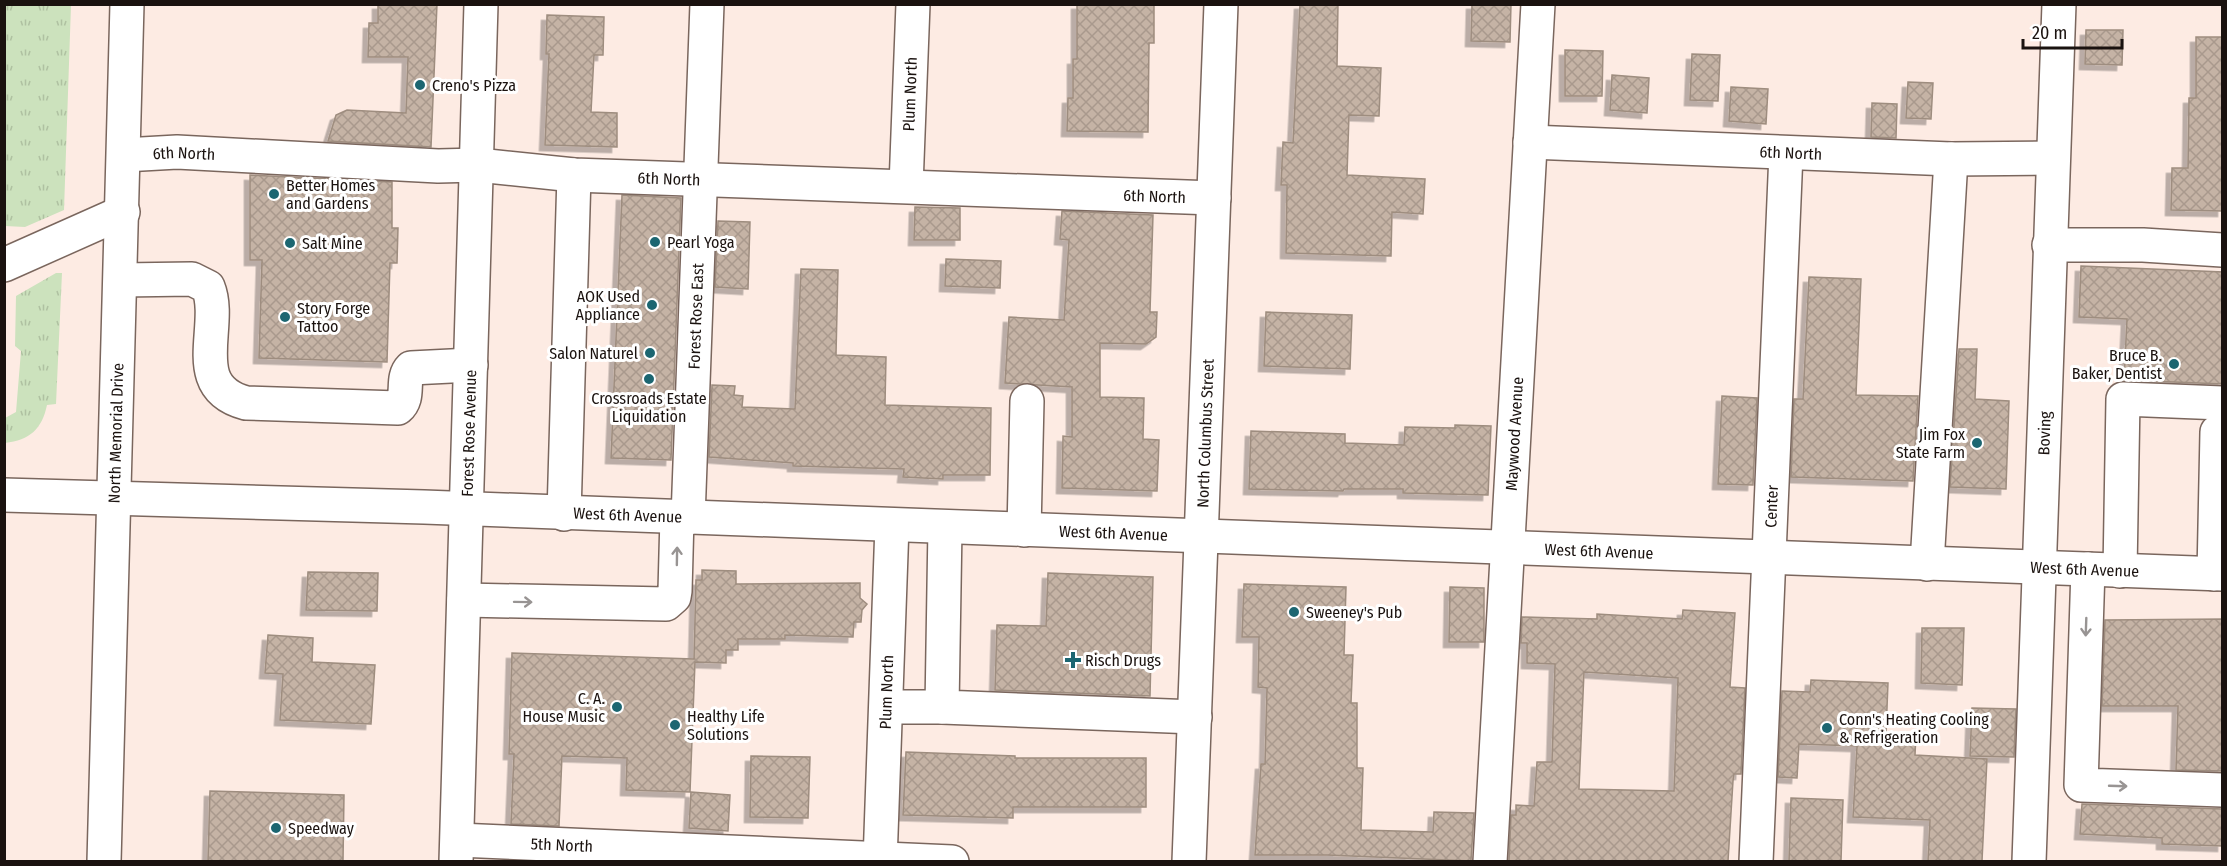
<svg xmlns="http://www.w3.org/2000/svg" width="2227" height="866" viewBox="0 0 2227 866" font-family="'Fira Sans Condensed',sans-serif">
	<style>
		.grass { fill: url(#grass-tufts) }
		.building { fill: url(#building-cross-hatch); stroke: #9e8d7f; stroke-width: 1.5; fill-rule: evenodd; filter: url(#shadow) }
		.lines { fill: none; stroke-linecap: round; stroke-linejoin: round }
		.minor-casing { stroke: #7a665d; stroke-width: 36 }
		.major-casing { stroke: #7a665d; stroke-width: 36 }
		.minor { stroke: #fff; stroke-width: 33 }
		.major { stroke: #fff; stroke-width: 33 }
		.oneway { stroke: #989493 }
		.poi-dot { fill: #1c6671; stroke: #fff; stroke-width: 2 }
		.labels { text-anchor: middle; stroke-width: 6; stroke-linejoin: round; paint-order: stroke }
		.poi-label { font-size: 16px; fill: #1a120f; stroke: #fff; text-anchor: start }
		.street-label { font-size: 16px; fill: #1a120f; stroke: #fff }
	</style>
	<defs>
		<pattern id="grass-tufts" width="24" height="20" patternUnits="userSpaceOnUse" patternTransform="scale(1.5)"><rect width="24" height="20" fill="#cce2bd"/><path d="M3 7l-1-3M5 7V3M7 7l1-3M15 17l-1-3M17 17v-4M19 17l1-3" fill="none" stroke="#afc1a1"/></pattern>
		<pattern id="building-cross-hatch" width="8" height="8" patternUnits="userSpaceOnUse" patternTransform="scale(1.5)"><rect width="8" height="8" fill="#c5b3a5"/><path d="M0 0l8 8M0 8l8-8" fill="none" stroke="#a9998d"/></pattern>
		<filter id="shadow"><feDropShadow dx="-5.5" dy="5.5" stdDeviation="0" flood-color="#0004"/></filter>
	</defs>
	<rect width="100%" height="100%" fill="#fdebe3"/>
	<!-- grass -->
	<path class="grass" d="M5,4L71,5L64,210L25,227L5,226Z
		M56,273H62L56,404L47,405C42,429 30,440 5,443V418L16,412L21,351L15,346L16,296Z"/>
	<!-- building -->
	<path class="building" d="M378,4H437L431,147L328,141L336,115L347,110L406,113L408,57H368L369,23H378Z
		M1077,4H1154V43H1149L1148,132L1067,131L1068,98H1073V59H1077Z
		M1300,4H1338L1337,66L1381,68L1379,116L1349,115L1347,175L1425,179L1423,214L1392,212L1391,256L1286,253L1287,185H1281L1283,142L1293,143Z
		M1472,4H1511L1510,42L1471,41Z
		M547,15L604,17L603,55H594L591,112L617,113V147L545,145L549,54H546Z
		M2086,30H2123L2122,65L2085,64Z
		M2196,37H2223V211L2171,210L2172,168H2188L2189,98H2196Z
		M1565,50L1603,51L1602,96H1565Z
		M1692,54L1720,55L1718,101L1690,100Z
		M1612,75L1649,78L1647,113L1610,110Z
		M1908,82L1933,83L1931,119L1906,118Z
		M1731,87L1768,89L1766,124L1729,121Z
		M1872,103L1897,104L1896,138L1871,137Z
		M250,175L392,182V228H398L397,263H390L387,362L259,358L262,260H250Z
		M622,195L681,198L671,460L611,458Z
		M915,207L960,208V240H914Z
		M1062,211L1153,215L1150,312H1157L1156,337L1146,344L1100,343V397L1144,398L1143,439L1159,440L1157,491L1062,488L1063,436L1072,437V387L1005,383L1009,317L1064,320L1069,240L1060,239Z
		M718,221L750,222L748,289L715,287Z
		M946,259L1001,261L1000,288L945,286Z
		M2081,266L2223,272V384L2124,380L2127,319L2079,317Z
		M801,269L838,270L836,355L886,357L885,405L991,408L990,475H943V479L903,477L904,469L793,466V463L709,457L712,385L735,386L734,395L743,396L742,407L795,409Z
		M1809,277L1861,279L1856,395L1918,396L1913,481L1791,477L1794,399H1803Z
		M1266,312L1352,315L1350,369L1264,366Z
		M1959,349H1977L1975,399L2009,401L2006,489L1950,487Z
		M1722,396L1757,398L1753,485L1718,484Z
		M1455,425L1491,426L1488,495L1403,493V489H1344L1343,491L1249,489L1251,431L1345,434V443L1404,445L1405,427L1455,428Z
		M702,570L736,571V584L860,583V598L867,604L862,610L861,622H854L853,637L785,635V639H738V650H726V663L695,662L690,792L626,790L627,758L562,756L559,826L511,824L514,754H509L512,653L694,659L696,580H702Z
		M308,572L378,573L377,611L306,610Z
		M1048,573L1153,577L1150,696L995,690L997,625L1046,626Z
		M1244,584L1346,587L1344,655H1353L1351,703H1357V768H1363L1361,830L1433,832L1434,812L1474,813L1471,861L1327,855H1255L1261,764H1265L1267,688L1258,687L1259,637H1242Z
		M1450,587L1484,588V642H1449Z
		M1683,610L1735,613L1730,687L1745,688L1741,774H1734L1733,781L1728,861H1509L1511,815H1516V805L1534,806L1537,762H1552L1555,664L1527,663V643H1521L1522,617L1597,619V614L1682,619ZM1584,672L1678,678L1674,791L1579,789Z
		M2223,619V771L2176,770L2178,706H2102L2105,620Z
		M1922,628H1964L1962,685L1921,683Z
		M268,635L313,638L312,662L375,665L371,724L280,720L283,674L265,673Z
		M1811,680L1888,683L1886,733L1916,735L1915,755L1987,759L1982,861H1928L1930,820L1853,817L1857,746L1799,744L1797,778L1778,777L1782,691L1810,692Z
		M1972,708L2016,709L2014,757L1970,756Z
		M906,752L1015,756V758H1146V807H1013V818L903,815Z
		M751,756L810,757L808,818L750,817Z
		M210,791L344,795L343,861H208Z
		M691,792L730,795L728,831L689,828Z
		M1791,798L1843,800L1841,861H1789Z
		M2082,804L2223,809V846L2162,844V838L2080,834Z"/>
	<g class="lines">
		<defs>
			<g id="minor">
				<path id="s1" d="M1530,142L1951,159L2052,158"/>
				<path id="s2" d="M124,155L177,152L438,166L478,165L574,175L1214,198"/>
				<path id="s3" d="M906,186L913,4"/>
				<path d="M2049,245H2143L2222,250"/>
				<path d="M4,265L123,212"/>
				<path d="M121,280L192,279L208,287C224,326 185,387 246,403L398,408C411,397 400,379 411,368L471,365"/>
				<path id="s4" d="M4,495L424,507L2222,574"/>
				<path d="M564,514L574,175"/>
				<path id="s5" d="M688,518L707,4"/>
				<path d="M945,527L942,707L1195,717"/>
				<path d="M1024,530L1027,401"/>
				<path d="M1927,564L1951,159"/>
				<path d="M2088,569L2081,785L2222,790"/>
				<path d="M2120,571L2123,399L2222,403"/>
				<path d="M2214,574L2217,432L2222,433"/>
				<path d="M464,600L666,604L674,597L675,591L677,517"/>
				<path d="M887,707H942"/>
				<path id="s6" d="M458,840L952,862"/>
				<path id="s7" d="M456,862L481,4"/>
				<path id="s8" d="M880,862L892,525"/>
				<path id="s9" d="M1490,862L1538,4"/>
				<path id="s10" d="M1756,862L1786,153"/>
				<path id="s11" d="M2029,862L2059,4"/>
			</g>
			<g id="major">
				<path id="s12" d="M104,862L127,4"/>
				<path id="s13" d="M1189,862L1221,4"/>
			</g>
		</defs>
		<!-- minor casing -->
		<use href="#minor" class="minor-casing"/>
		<!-- major casing -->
		<use href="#major" class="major-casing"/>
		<!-- minor -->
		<use href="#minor" class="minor"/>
		<!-- major -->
		<use href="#major" class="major"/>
	</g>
	<!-- one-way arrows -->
	<defs><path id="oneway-shaft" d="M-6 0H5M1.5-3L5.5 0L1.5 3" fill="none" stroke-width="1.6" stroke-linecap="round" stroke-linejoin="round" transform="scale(1.5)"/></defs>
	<g class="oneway">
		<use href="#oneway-shaft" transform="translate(677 556) rotate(-89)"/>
		<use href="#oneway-shaft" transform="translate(523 602) rotate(1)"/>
		<use href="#oneway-shaft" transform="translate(2086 627) rotate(92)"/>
		<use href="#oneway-shaft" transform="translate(2118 786) rotate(2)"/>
	</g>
	<!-- markers -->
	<g class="poi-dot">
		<circle cx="420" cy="85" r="6"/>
		<circle cx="274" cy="194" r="6"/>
		<circle cx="655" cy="242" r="6"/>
		<circle cx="290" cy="243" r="6"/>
		<circle cx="652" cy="305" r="6"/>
		<circle cx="285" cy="317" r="6"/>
		<circle cx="650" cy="353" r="6"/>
		<circle cx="2174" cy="364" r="6"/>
		<circle cx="649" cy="379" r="6"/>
		<circle cx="1977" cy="443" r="6"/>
		<circle cx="1294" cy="612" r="6"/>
		<path d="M1070 651h6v6h6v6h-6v6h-6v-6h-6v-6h6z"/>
		<circle cx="617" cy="707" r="6"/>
		<circle cx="675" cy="725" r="6"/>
		<circle cx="1827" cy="728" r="6"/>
		<circle cx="276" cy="828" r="6"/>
	</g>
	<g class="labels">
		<!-- poi labels -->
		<g class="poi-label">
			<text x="432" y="91">Creno's Pizza</text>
			<text x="286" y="191">Better Homes<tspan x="286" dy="18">and Gardens</tspan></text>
			<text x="667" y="248">Pearl Yoga</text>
			<text x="302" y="249">Salt Mine</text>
			<text x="640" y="302" text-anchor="end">AOK Used<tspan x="640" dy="18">Appliance</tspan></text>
			<text x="297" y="314">Story Forge<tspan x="297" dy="18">Tattoo</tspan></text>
			<text x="638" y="359" text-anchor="end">Salon Naturel</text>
			<text x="2162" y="361" text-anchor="end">Bruce B.<tspan x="2162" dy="18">Baker, Dentist</tspan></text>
			<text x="649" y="404" text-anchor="middle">Crossroads Estate<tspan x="649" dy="18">Liquidation</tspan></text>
			<text x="1965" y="440" text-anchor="end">Jim Fox<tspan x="1965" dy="18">State Farm</tspan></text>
			<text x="1306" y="618">Sweeney's Pub</text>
			<text x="1085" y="666">Risch Drugs</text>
			<text x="605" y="704" text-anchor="end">C. A.<tspan x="605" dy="18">House Music</tspan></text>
			<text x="687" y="722">Healthy Life<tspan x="687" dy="18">Solutions</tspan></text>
			<text x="1839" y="725">Conn's Heating Cooling<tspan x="1839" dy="18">&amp; Refrigeration</tspan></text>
			<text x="288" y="834">Speedway</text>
		</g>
		<!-- street labels -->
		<g class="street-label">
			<text dy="6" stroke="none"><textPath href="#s3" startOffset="92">Plum North</textPath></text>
			<text dy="6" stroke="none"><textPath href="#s1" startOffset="261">6th North</textPath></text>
			<text dy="6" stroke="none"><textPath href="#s2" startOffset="60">6th North</textPath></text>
			<text dy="6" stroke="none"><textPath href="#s2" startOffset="546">6th North</textPath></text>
			<text dy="6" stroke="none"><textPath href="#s2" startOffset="1032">6th North</textPath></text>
			<text dy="6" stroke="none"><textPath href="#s5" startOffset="202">Forest Rose East</textPath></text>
			<text dy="6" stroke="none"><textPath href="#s12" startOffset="429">North Memorial Drive</textPath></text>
			<text dy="6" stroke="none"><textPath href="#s7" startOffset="429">Forest Rose Avenue</textPath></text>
			<text dy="6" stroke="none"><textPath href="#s13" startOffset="429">North Columbus Street</textPath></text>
			<text dy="6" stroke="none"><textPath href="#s9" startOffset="429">Maywood Avenue</textPath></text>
			<text dy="6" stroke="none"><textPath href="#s11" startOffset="429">Boving</textPath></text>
			<text dy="6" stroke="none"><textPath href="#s10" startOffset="356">Center</textPath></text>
			<text dy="6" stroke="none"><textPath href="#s4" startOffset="624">West 6th Avenue</textPath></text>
			<text dy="6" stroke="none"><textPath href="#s4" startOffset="1110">West 6th Avenue</textPath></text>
			<text dy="6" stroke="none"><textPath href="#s4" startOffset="1596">West 6th Avenue</textPath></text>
			<text dy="6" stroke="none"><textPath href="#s4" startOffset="2082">West 6th Avenue</textPath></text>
			<text dy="6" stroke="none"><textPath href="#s8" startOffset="170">Plum North</textPath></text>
			<text dy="6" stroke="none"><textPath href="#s6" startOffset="104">5th North</textPath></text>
		</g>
	</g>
	<!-- border -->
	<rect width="2227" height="866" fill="none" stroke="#1a120f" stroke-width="12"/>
	<!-- scale -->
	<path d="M2023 39v9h99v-9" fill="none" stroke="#1a120f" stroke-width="3"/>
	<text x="2032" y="39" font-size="18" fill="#1a120f" stroke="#ffffff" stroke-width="4.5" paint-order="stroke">20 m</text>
</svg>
